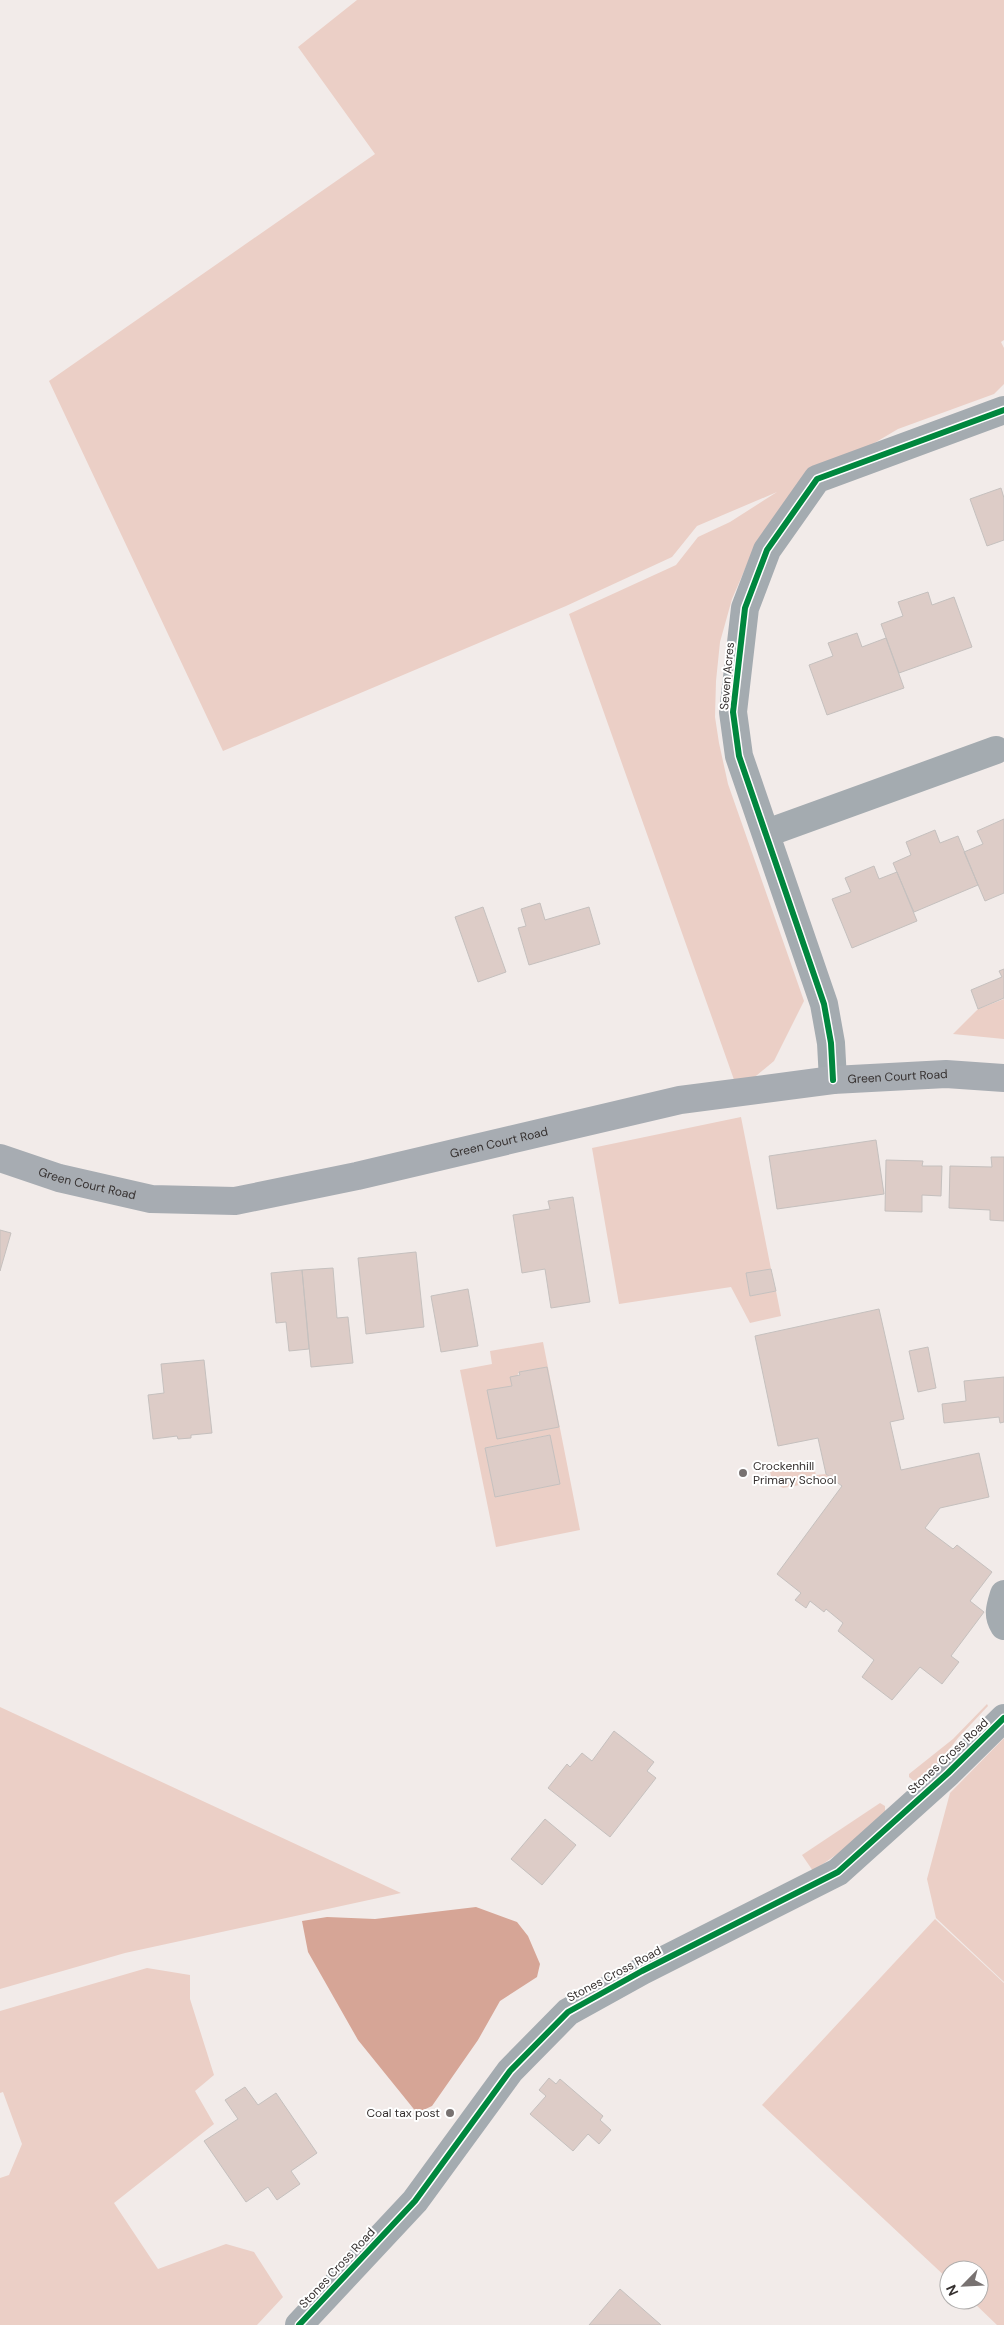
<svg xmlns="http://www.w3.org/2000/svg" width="1004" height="2325" viewBox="0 0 1004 2325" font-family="'DM Sans',sans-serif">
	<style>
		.green { fill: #ebcfc6; fill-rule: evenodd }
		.water { fill: #d6a596 }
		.building { fill: #ddccc7; stroke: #c5c0be }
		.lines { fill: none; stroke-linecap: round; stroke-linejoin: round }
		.minor { stroke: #a4abb0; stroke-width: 28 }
		.major { stroke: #a7acb2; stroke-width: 28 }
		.cycleway-casing { stroke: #fff; stroke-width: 9 }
		.cycleway { stroke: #00873e; stroke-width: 6 }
		.poi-dot { fill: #787271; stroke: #fff; stroke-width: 2 }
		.labels { text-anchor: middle; stroke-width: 4; stroke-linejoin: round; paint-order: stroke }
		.street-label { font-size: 12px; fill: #363130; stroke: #fff }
		.poi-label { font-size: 12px; fill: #363130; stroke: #fff; text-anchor: start }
	</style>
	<rect width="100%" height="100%" fill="#f2ebe9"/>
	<!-- green -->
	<path class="green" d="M357,0H1004V340L1001,342L1004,348V384L994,394L898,429L817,477L758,539L732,599L720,642L716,681L715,717L719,743L728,784L804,1001L774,1061L738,1091L569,614L676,565L698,537L730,522L777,492L697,526L672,557L566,606L223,751L49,381L375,154L298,47Z
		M1004,999V1039L953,1034L978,1009Z
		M741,1117L771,1269L746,1274L750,1296L776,1291L781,1316L750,1323L731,1287L619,1304L592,1148Z
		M543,1342L580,1530L496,1547L460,1370L492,1364L490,1351ZM547,1367L559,1426L487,1391L512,1386L519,1372ZM549,1435L560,1484L495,1497L485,1448Z
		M813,1463L816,1475L826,1474L832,1479L783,1488L773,1482L770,1472Z
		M987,1704L988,1706L958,1738L931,1773L915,1782L909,1777V1774L953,1739Z
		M0,1707L401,1893L125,1953L0,1989Z
		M1004,1738V1982L936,1918L927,1879L950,1793Z
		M880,1803L885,1806V1815L850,1845L813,1871L802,1855Z
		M935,1919L1004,1983V2325H997L971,2300H979V2270H949V2280L762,2105Z
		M147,1968L190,1975V1999L214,2075L195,2091L214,2124L114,2203L158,2269L226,2244L254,2252L283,2297L257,2325H0V2178L9,2175L22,2144L3,2092L0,2093V2011Z"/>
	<!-- water -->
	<path class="water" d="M476,1907L517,1922L528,1936L540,1964L537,1977L500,2001L478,2040L432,2106L417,2113L358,2040L308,1952L302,1921L327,1917L375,1919Z"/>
	<!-- building -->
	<path class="building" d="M1001,488L1004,498V540L987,546L970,499Z
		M928,592L932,605L954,597L972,647L899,673L881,624L903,616L898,602Z
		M857,633L862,647L886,638L904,688L827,715L809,665L833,656L828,643Z
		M1004,819V893L985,901L964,852L983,844L977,831Z
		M935,830L940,843L958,836L978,885L914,912L893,863L911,855L906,842Z
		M874,866L879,879L897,872L917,921L852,948L832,899L851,892L845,878Z
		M540,903L545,920L589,907L600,944L529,965L518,928L526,926L521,909Z
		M483,907L506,972L478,982L455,917Z
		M1004,969V998L978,1009L971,990L1002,977L999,971Z
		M876,1140L884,1194L777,1209L769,1156Z
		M991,1157H1004V1221L990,1220V1210L949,1208L950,1166L992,1167Z
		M886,1160L923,1161L922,1166H942L941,1196L922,1195V1212L885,1211Z
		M573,1197L590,1302L551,1308L545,1269L522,1273L513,1215L550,1209L548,1201Z
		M0,1230L11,1233L0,1271Z
		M416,1252L424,1327L366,1334L358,1258Z
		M333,1268L337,1318L348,1317L353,1363L311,1367L302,1270Z
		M771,1269L776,1291L750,1296L746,1273Z
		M302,1270L309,1349L289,1351L286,1322L276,1323L271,1273Z
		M468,1289L478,1346L441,1352L431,1296Z
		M879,1309L904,1419L890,1422L901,1470L979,1453L989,1497L940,1508L925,1528L953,1549L957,1545L992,1572L970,1601L984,1612L951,1656L959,1662L942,1684L920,1667L892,1700L862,1677L874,1660L838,1631L843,1623L826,1609L824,1612L810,1601L806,1608L795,1600L801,1593L777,1574L842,1486L826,1474L818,1438L778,1446L755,1336Z
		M928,1347L936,1388L918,1392L909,1351Z
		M204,1360L212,1433L191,1435V1438L178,1439L177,1436L153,1439L148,1395L164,1393L161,1364Z
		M547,1367L559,1427L497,1439L487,1390L512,1386L510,1377L520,1375L519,1372Z
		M1004,1377V1422L1000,1423L999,1417L944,1423L942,1404L966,1401L964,1381Z
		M550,1435L560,1484L495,1497L485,1448Z
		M614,1731L654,1762L647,1771L656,1778L610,1837L548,1788L567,1764L570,1767L582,1753L592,1761Z
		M545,1819L576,1845L542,1885L511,1859Z
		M549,2078L556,2084L560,2079L603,2116L600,2120L611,2130L599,2144L588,2134L573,2151L530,2114L546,2096L539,2090Z
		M245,2087L258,2105L276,2093L317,2153L291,2171L300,2184L277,2200L268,2187L246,2202L204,2141L238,2119L225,2100Z
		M620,2289L661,2325H589Z"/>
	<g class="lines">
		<!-- minor -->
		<path class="minor" d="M767,833L996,750
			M833,1080L831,1043L824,1004L739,756L733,712L745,608L767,550L817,479L1004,410
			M1004,1594C1000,1607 997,1615 1004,1626
			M299,2325L415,2201L510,2071L568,2012L642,1971L838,1872L948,1773L1004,1718"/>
		<!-- major -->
		<path class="major" id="s1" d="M0,1158L59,1178L151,1199L235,1201L357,1176L680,1100L833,1080L946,1074L1004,1078"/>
		<defs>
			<path id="cycleway" d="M833,1080L831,1043L824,1004L739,756L733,712L745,608L767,550L817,479L1004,410
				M299,2325L415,2201L510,2071L568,2012L642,1971L838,1872L948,1773L1004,1718"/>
		</defs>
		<!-- cycleway casing -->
		<use href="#cycleway" class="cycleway-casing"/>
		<!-- cycleway -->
		<use href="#cycleway" class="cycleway"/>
	</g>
	<!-- markers -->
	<g class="poi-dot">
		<circle cx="743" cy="1473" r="5"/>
		<circle cx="450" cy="2113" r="5"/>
	</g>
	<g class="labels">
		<!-- street labels -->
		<g class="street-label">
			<text transform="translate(727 676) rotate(-85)" y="4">Seven Acres</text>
			<text dy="4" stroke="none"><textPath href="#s1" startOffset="916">Green Court Road</textPath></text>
			<text dy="4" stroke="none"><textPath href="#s1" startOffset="511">Green Court Road</textPath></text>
			<text dy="4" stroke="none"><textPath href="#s1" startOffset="91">Green Court Road</textPath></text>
			<text transform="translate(948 1756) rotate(-43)" y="4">Stones Cross Road</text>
			<text transform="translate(614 1974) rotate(-28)" y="4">Stones Cross Road</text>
			<text transform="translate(337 2268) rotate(-47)" y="4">Stones Cross Road</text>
		</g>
		<!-- poi labels -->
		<g class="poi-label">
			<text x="753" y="1470">Crockenhill<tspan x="753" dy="14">Primary School</tspan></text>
			<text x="440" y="2117" text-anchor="end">Coal tax post</text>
		</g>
	</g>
	<!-- north arrow -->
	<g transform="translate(964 2285) rotate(246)"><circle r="24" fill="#ffffff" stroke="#afadac"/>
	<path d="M0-4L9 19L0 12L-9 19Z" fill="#787271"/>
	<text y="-8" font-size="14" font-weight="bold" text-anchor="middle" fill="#363130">N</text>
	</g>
</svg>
